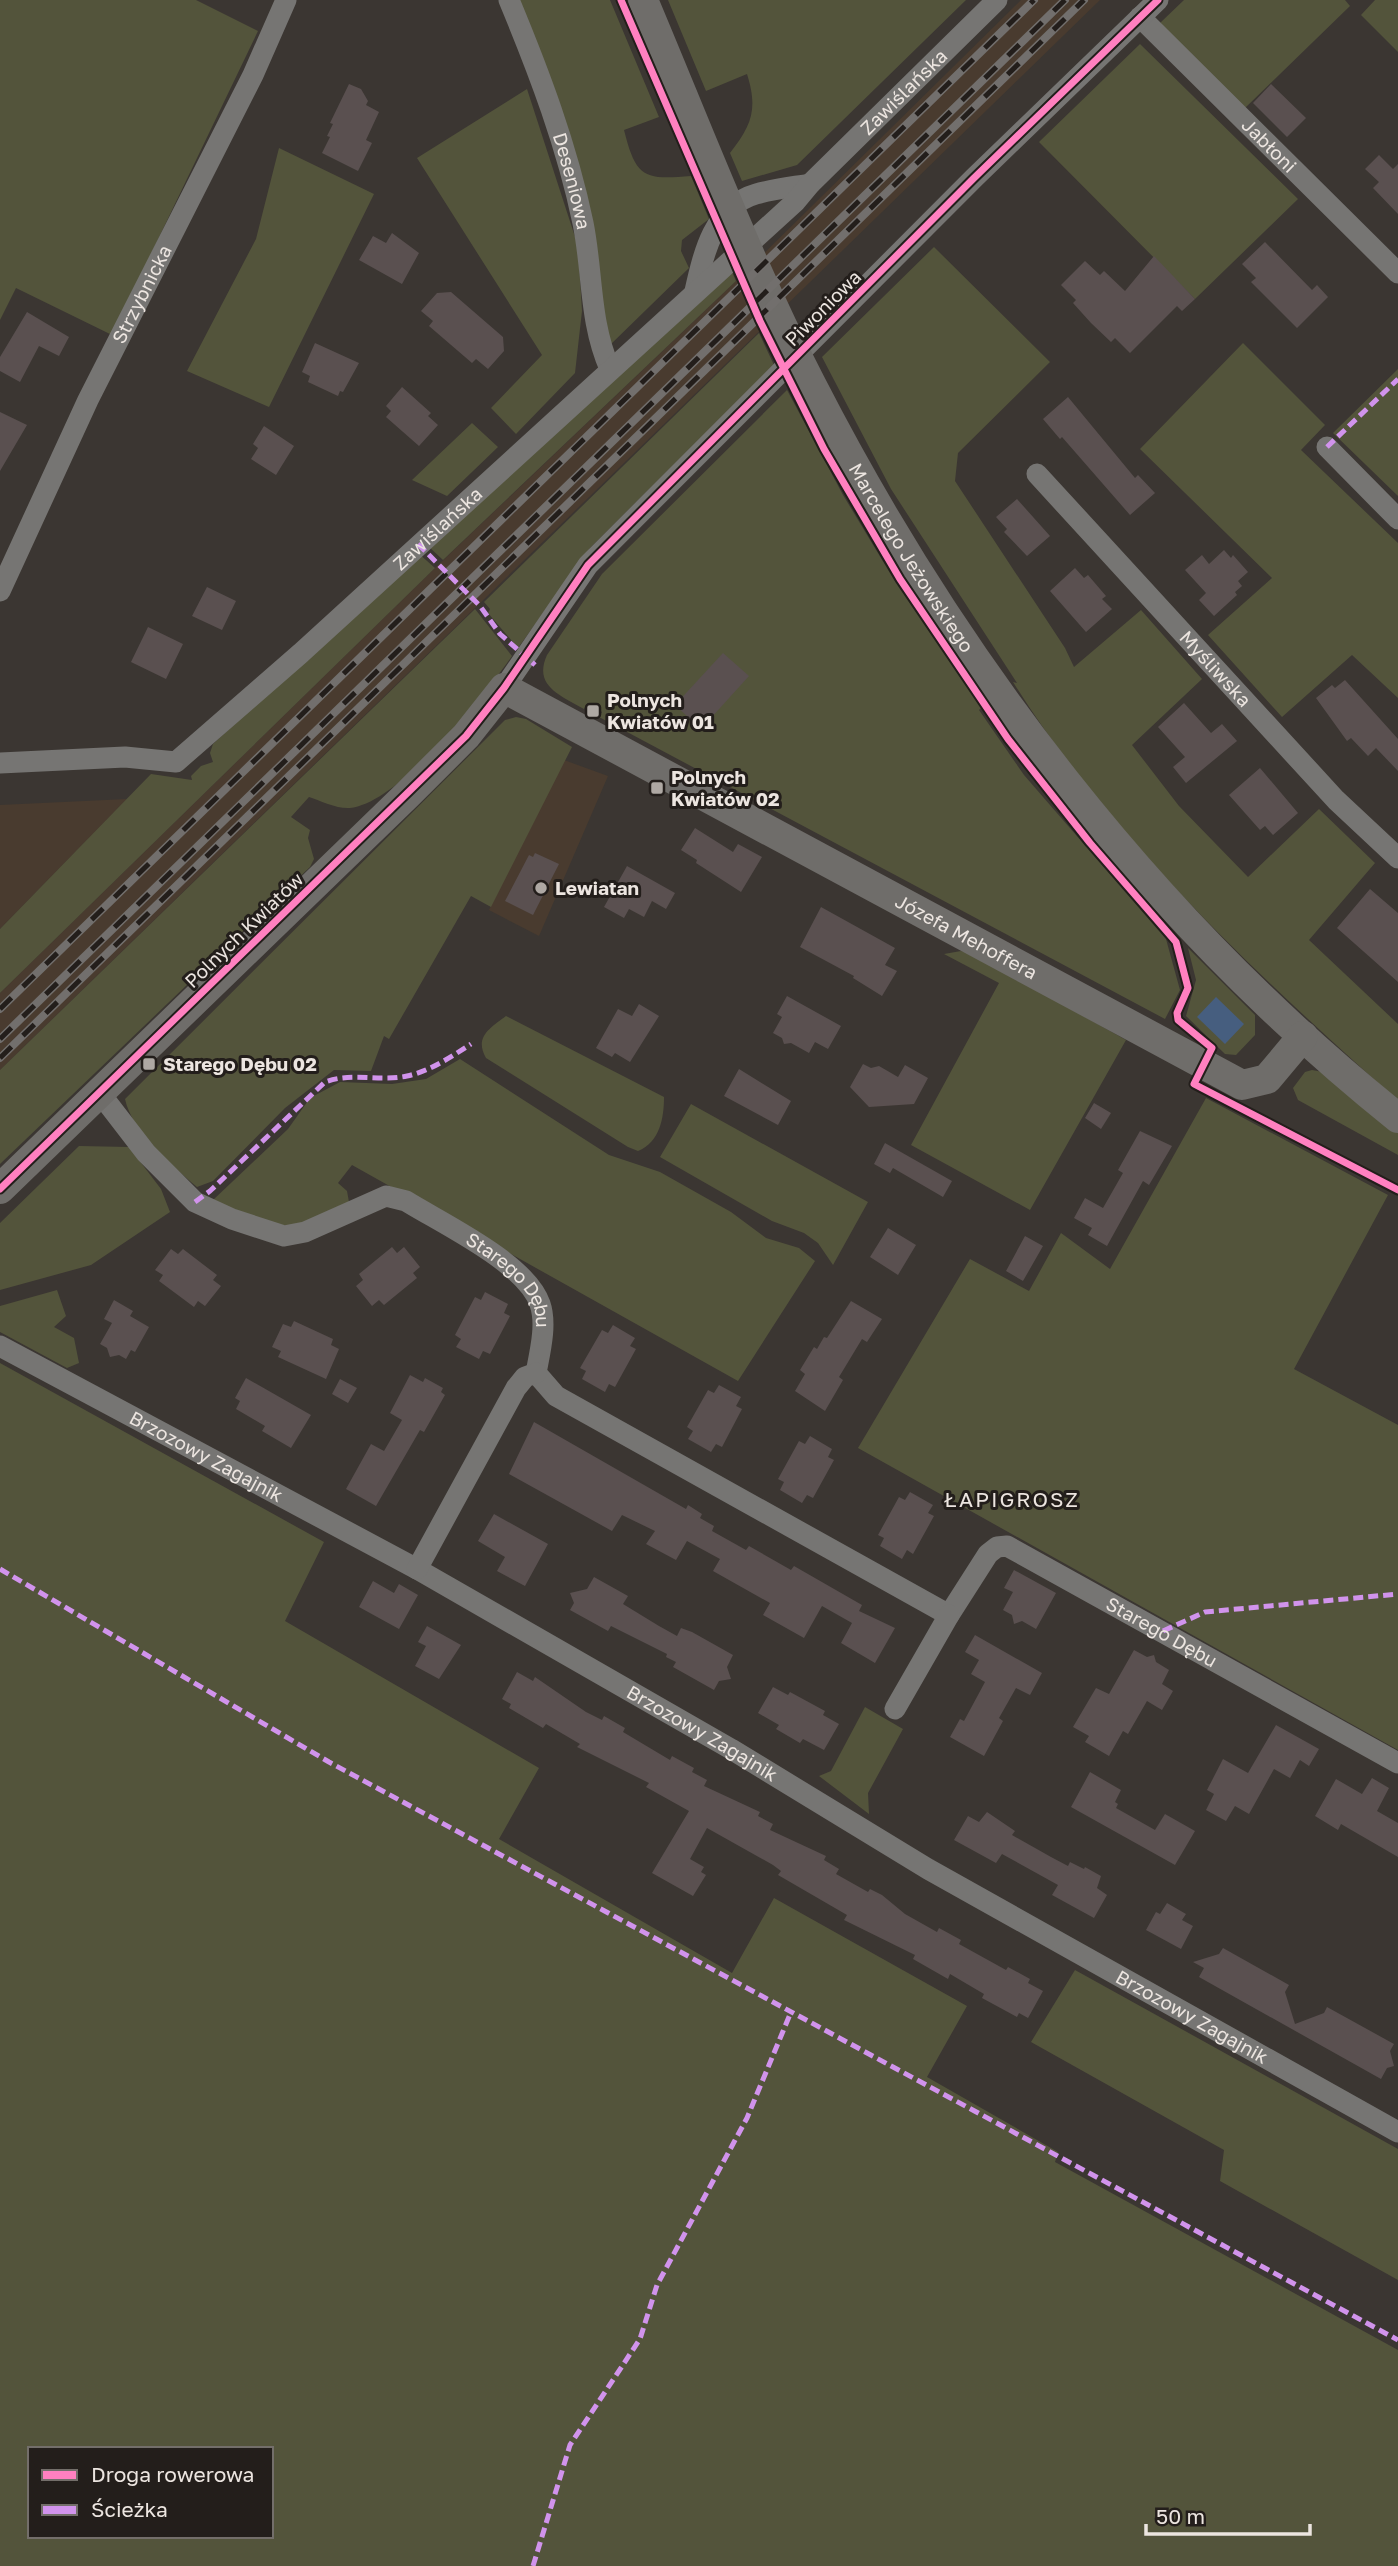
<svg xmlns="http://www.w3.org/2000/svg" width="1398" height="2566" viewBox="0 0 1398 2566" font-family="'Golos Text',sans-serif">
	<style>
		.built { fill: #493b2f }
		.green { fill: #53543b; fill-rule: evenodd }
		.water { fill: #465e7f }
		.building { fill: #5a5050 }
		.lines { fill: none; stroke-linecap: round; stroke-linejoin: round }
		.street { stroke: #767573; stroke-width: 21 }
		.secondary { stroke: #6f6d6a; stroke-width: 30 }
		.rail-casing { stroke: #726f6d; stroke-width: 8 }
		.rail { stroke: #231e1b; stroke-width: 5; stroke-dasharray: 16; stroke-linecap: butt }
		.quiet { stroke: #d193ec; stroke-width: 5; stroke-dasharray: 10 5; stroke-linecap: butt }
		.cycleway-casing { stroke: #231e1b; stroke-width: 11 }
		.cycleway { stroke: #ff80c0; stroke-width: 7 }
		.poi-dot { fill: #aea8a3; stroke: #231e1b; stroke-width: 2.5 }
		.labels { text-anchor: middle; stroke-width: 6; stroke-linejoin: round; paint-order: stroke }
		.street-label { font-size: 19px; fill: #ece5e0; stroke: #231e1b }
		.poi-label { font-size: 19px; font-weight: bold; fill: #ece5e0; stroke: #231e1b; text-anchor: start }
		.neighbourhood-label { font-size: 21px; letter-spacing: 2px; fill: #ece5e0; stroke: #231e1b }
	</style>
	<rect width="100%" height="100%" fill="#3b3632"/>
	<!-- built -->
	<path class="built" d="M1021,0H1100L0,1070V993L435,568L736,281Z
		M564,760L608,776L539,936L489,910Z
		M127,799L0,929V805Z"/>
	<!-- green -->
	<path class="green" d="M0,0H196L258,31L112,335L16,288L0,320Z
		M517,0H610L659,117L624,130C636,178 644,180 691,176L709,219L682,240L681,251L689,268L609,346Z
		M668,0H966L797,165L742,181L730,153C752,125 758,109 747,74L706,91Z
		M1184,0H1345L1350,6L1245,108L1160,23Z
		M1375,0H1398V52L1361,15Z
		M1140,44L1298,199L1195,299L1039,142Z
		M527,89L578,246L582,311L575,373L516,434L491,408L542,355L417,158Z
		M279,148L374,194L269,407L187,371L256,239Z
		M934,247L1050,362L958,453L955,481L1065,648L1074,667L1141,610L1202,679L1132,745L1179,806L1248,877L1319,809L1375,863L1309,940L1398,1024V1101C1258,975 1114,843 1013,682L1017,683L891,489L822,357Z
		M731,270L736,281L443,560L427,545Z
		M759,333L774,365L590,548L518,648L488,613L490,609L484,602Z
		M1243,343L1325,425L1301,450L1398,543V698L1352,655L1282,717L1208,635L1272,578L1140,449Z
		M1398,369V496L1333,433Z
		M787,390L843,495L896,583L981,708L979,710L1024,775L1166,939L1180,990L1165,1019L599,717L602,712L587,704L584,709C560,695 533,686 547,655L602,574Z
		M472,423L498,447L447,496L412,480Z
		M418,553L435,568L0,993V929L151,774L192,780L191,776L201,766L213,762L210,753L213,744Z
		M475,609L512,656C484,696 399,803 350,808C337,809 321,801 309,797L291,817L310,830L308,838L314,859L310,867L0,1164V1070Z
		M516,717L526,719L572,747L491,907L471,896L389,1039L384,1036L371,1071L334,1070L285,1108L213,1181L197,1187C171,1165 132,1132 125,1099L505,720Z
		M1188,948L1255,1015V1035L1236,1055L1225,1054L1186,1016L1196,980Z
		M961,951L973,954L1126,1040L1030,1210L911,1145L999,983L944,954Z
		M506,1016L664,1097C664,1118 660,1142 638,1151L628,1147L486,1058C474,1037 490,1028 506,1016Z
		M460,1059L609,1155L660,1172L731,1212L766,1238L799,1248L815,1261L738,1381L352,1165L338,1183L347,1191L349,1202C280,1237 282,1230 213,1200L288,1129L310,1098L340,1082L392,1084L426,1079Z
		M1312,1070L1323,1072L1398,1133V1155L1298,1100L1293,1088L1305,1072Z
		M1206,1098L1388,1195L1294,1369L1398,1425V1750L858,1448L970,1259L1029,1291L1061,1233L1110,1269Z
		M691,1104L868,1202L833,1265L818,1243L804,1233L772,1221L660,1157Z
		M79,1146L129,1147L161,1189L170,1212L91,1265L0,1290V1223Z
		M57,1290L66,1316L54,1327L74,1338L79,1363L67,1368L0,1332V1306Z
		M0,1363L324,1542L285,1621L539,1768L499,1839L732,1973L774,1898L967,2006L927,2077L1058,2152L1055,2162L1398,2350V2566H0ZM30,2449H271V2536H30Z
		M865,1707L903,1729L868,1793L869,1814L819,1776L831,1771Z
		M1075,1970L1398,2149V2280L1220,2181L1224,2150L1031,2042Z"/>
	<!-- water -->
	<path class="water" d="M1216,997L1244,1024L1225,1044L1197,1017Z"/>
	<!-- building -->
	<path class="building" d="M349,84L361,89L368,101L366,105L379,112L366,140L372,143L358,171L322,153L330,137L327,136L333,124L330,123Z
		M1271,84L1306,118L1287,137L1253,103Z
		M1379,155L1393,169L1398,164V214L1373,188L1379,182L1365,169Z
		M392,233L419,253L402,284L359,260L373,236L386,243Z
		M1265,242L1312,290L1317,285L1328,297L1297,328L1251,282L1256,278L1242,264Z
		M1154,256L1195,299L1182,311L1177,306L1130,353L1115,338L1111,342L1091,323L1073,303L1076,300L1061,285L1085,261L1100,275L1104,271L1125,291Z
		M451,292L503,337L504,351L488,369L476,359L472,363L429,326L433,321L421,311L437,293Z
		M27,312L69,337L59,356L39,346L20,382L0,371V357Z
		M315,343L359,363L343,392L340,391L338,396L308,382L310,376L302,372Z
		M402,387L431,413L428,416L438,425L419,446L386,417L391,411L386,406Z
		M1068,397L1135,478L1138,475L1155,493L1130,515L1062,437L1060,439L1043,419Z
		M0,412L27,425L0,471Z
		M264,426L294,446L276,475L251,459L258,448L253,444Z
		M1017,499L1050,536L1027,556L1004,532L1007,529L996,517Z
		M1224,550L1231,558L1233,555L1248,572L1238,581L1242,586L1235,592L1237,595L1214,616L1199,600L1206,593L1185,570L1202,555L1209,564Z
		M1075,568L1084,578L1088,575L1106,596L1102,599L1112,609L1086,632L1050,591Z
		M207,587L236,601L222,630L192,616Z
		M148,627L183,644L166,679L131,662Z
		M723,653L749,676L701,729L675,705Z
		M1345,680L1398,739V771L1376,748L1368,756L1351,738L1347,741L1316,698L1332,685L1335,688Z
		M1184,703L1211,733L1222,724L1237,741L1186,783L1173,767L1185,757L1158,727Z
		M1260,768L1298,813L1273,835L1265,826L1260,830L1229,795Z
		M695,828L733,852L738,844L762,857L741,892L696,863L697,860L681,850Z
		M535,853L559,864L533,915L505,901L529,855L533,857Z
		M627,866L675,893L666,909L652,901L644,917L629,909L624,918L604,907Z
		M1370,889L1398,913V982L1337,928Z
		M821,907L895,948L885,965L897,971L882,996L853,978L854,976L800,947Z
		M787,996L841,1026L828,1049L815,1042L809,1053L791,1043L784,1044L782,1038L773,1033L782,1017L777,1014Z
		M639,1004L659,1016L630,1062L615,1053L612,1057L596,1048L618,1009L632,1016Z
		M863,1064L871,1068L879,1066L898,1077L905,1065L928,1078L914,1104L869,1107L850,1087Z
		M739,1069L791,1101L778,1125L724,1096Z
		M1094,1103L1111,1113L1101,1129L1085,1118Z
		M1140,1131L1172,1146L1149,1185L1143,1181L1107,1246L1088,1235L1092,1228L1074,1218L1085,1198L1103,1208L1123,1173L1118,1170Z
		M885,1143L952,1181L943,1197L893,1168L890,1173L874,1164Z
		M888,1228L916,1245L898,1275L870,1257Z
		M1025,1236L1043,1246L1023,1281L1006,1271Z
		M392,1247L397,1253L404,1247L420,1267L413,1273L417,1278L384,1305L379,1300L372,1306L356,1286L363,1280L359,1274Z
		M171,1249L178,1254L183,1249L217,1275L213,1280L221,1286L205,1306L198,1301L194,1307L159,1281L163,1275L155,1270Z
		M485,1292L508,1304L504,1313L510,1316L490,1354L483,1351L479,1359L456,1347L461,1339L455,1335L475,1297L481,1300Z
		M114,1300L133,1311L130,1316L149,1327L135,1352L131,1350L126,1359L119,1355L110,1357L107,1348L100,1344L112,1323L104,1319Z
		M851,1301L882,1319L867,1342L862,1339L839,1377L843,1380L825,1411L795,1391L805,1374L800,1370L814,1347L817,1349L824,1337L827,1338Z
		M294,1321L333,1339L331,1345L339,1349L326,1379L278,1357L281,1351L272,1347L283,1324L291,1327Z
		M613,1325L635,1338L630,1346L636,1349L615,1387L609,1384L605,1392L582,1379L586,1371L580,1368L602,1330L608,1333Z
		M410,1375L423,1382L425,1378L443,1388L441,1392L445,1395L424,1432L420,1430L376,1506L346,1489L371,1444L384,1451L402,1420L390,1413Z
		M246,1378L311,1415L291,1448L262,1431L265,1426L236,1409L240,1401L235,1398Z
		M340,1379L357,1388L348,1403L332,1394Z
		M719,1385L741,1397L736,1406L742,1409L722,1447L716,1444L711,1452L688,1439L693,1431L687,1427L708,1390L714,1393Z
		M534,1422L686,1509L688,1505L702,1514L700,1518L714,1526L712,1531L746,1550L749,1546L791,1570L794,1566L862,1605L859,1611L895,1628L875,1663L841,1643L852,1623L822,1606L804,1638L763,1615L770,1603L713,1571L720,1559L687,1541L676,1560L646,1544L655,1531L622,1515L612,1531L509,1474Z
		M810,1436L832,1449L828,1457L834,1460L813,1498L807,1495L802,1503L780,1490L784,1482L778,1479L799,1441L805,1444Z
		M910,1492L933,1505L928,1513L934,1516L913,1554L907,1550L902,1559L880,1546L884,1538L878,1535L899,1497L905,1500Z
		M494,1514L548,1544L525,1586L497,1571L505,1557L478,1541Z
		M1014,1570L1056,1593L1036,1629L1022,1621L1014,1624L1012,1615L1003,1610L1013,1592L1004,1588Z
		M594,1577L628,1596L623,1604L659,1626L677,1636L681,1628L692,1632L733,1655L727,1667L731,1679L719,1681L714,1690L673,1667L676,1662L666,1657L667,1654L611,1626L608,1631L570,1610L574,1603L570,1593L587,1589Z
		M373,1581L394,1593L399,1584L418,1595L399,1629L359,1607Z
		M427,1626L461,1645L439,1679L415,1666L426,1646L418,1642Z
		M975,1635L1042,1673L1030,1695L1016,1688L999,1718L1003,1721L984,1756L950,1737L960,1719L964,1721L985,1682L971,1674L979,1660L965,1652Z
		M1134,1650L1147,1657L1154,1655L1156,1662L1169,1670L1162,1684L1173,1691L1162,1710L1147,1701L1128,1734L1123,1731L1109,1756L1085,1742L1089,1736L1073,1727L1096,1688L1109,1694Z
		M517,1672L533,1681L535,1677L586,1712L602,1720L604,1716L625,1728L623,1732L670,1760L672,1756L694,1768L692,1772L707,1780L704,1786L760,1812L758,1816L773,1824L770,1830L826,1856L824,1860L839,1869L836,1874L868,1892L870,1889L882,1895L905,1914L937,1932L939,1928L961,1940L959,1944L1006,1970L1008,1967L1030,1979L1028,1983L1043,1991L1028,2018L1019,2013L1017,2017L982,1998L984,1994L950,1974L948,1979L913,1959L915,1955L844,1920L847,1915L778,1875L781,1871L773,1865L707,1828L690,1859L704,1867L701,1872L706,1875L693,1896L652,1873L689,1811L646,1787L649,1783L577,1747L580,1744L546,1724L543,1728L509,1708L511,1704L502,1699Z
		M773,1687L788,1695L790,1692L825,1711L823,1715L839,1724L824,1750L803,1739L800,1743L776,1729L779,1725L758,1713Z
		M1276,1725L1319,1749L1309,1766L1300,1760L1290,1778L1274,1769L1249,1814L1235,1806L1226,1821L1206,1810L1214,1794L1207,1790L1223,1759L1248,1773Z
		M1090,1772L1121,1790L1115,1802L1118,1804L1116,1808L1155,1830L1165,1814L1195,1831L1175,1865L1071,1807Z
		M1372,1778L1389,1788L1377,1811L1398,1823V1857L1341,1824L1338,1830L1315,1816L1336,1779L1362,1794Z
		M987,1812L1015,1831L1012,1835L1051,1857L1068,1866L1070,1862L1084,1869L1085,1867L1101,1876L1097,1888L1107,1895L1094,1918L1052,1895L1058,1885L1002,1854L996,1863L954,1840L968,1816L979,1822Z
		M1167,1903L1186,1914L1182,1920L1193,1926L1181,1949L1146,1930L1156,1912L1160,1914Z
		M1223,1948L1289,1985L1285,1992L1295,2024L1324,2013L1327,2007L1394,2044L1390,2051L1394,2066L1387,2068L1381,2079L1199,1977L1204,1968L1193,1962L1219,1954Z"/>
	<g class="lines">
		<!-- street -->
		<g class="street">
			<path id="s1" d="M509,0C539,72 567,146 583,223C593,272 589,322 610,369"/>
			<path id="s2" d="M1140,17L1398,273"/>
			<path d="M695,291C703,255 714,206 756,194C773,189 792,187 810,184"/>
			<path d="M1327,447L1398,519"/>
			<path id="s3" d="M1037,474L1336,800L1398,858"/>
			<path id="s4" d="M0,591L88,400L253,75L286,0"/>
			<path d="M504,688L588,565L974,178L1158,0"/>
			<path id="s5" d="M0,763L125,757L176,762L301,653L795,202L810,184L997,0"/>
			<path id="s6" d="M99,1092L146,1153L195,1202L232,1219L284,1236L305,1232L386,1196L406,1201C443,1224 526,1263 540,1304C547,1324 540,1352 536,1373L556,1396L949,1615L988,1554L997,1547L1007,1546L1398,1763"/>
			<path id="s7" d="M0,1346L417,1569L731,1749L928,1869L1398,2132"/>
			<path d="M417,1569L516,1388L525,1377L536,1373"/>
			<path d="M895,1709L949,1615"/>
		</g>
		<!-- secondary -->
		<g class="secondary">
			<path id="s8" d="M643,0C697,128 747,260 811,384C954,663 1152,921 1398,1118"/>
			<path id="s9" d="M0,1189L408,794L466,736L504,688L1242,1085L1267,1079L1303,1036"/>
		</g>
		<defs>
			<path id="rail" d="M0,1009L1034,0
				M0,1039L1065,0
				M0,1058L1084,0"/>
		</defs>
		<!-- rail casing -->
		<use href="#rail" class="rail-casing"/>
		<!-- rail -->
		<use href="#rail" class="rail"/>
		<!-- quiet -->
		<path class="quiet" d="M1327,447L1398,379
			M418,544L480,606L500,634L535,665
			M195,1202L210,1191L325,1082C351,1072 380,1082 407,1076C430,1071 451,1057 471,1044
			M0,1569L329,1762L1398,2340
			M1163,1631L1205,1612L1398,1594
			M533,2566L570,2445L640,2339L657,2285L747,2118L791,2012"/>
		<defs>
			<path id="cycleway" d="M621,0L760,321L824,449L900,579L1008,739L1090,843L1176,942L1188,988L1177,1013L1178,1020L1212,1048L1194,1084L1398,1190
				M0,1189L466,736L504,688L588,565L974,178L1158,0"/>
		</defs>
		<!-- cycleway casing -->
		<use href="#cycleway" class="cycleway-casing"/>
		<!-- cycleway -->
		<use href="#cycleway" class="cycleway"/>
	</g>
	<!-- markers -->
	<g class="poi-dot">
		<rect x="586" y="704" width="14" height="14" rx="3.5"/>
		<rect x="650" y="781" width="14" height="14" rx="3.5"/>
		<circle cx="541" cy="888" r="7"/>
		<rect x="142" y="1057" width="14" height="14" rx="3.5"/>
	</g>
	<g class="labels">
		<!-- street labels -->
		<g class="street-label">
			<text dy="7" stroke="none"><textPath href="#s5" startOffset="1166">Zawiślańska</textPath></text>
			<text dy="7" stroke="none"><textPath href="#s2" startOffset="182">Jabłoni</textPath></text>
			<text dy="7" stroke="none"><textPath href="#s1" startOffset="192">Deseniowa</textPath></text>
			<text dy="7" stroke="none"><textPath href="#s4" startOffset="329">Strzybnicka</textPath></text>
			<text transform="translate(823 308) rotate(-45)" y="7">Piwoniowa</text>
			<text dy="7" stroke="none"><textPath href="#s5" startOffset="527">Zawiślańska</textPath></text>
			<text dy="7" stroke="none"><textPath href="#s8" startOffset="620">Marcelego Jeżowskiego</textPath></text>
			<text dy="7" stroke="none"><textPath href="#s3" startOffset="264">Myśliwska</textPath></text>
			<text transform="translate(244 930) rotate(-44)" y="7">Polnych Kwiatów</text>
			<text dy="7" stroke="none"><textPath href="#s9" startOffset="1236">Józefa Mehoffera</textPath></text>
			<text dy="7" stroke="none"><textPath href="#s6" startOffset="506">Starego Dębu</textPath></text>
			<text dy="7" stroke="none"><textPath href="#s7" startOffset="234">Brzozowy Zagajnik</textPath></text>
			<text dy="7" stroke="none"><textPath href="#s6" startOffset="1365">Starego Dębu</textPath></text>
			<text dy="7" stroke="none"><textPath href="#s7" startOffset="802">Brzozowy Zagajnik</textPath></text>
			<text dy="7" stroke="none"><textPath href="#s7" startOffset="1368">Brzozowy Zagajnik</textPath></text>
		</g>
		<!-- poi labels -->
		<g class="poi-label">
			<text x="607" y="707">Polnych<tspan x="607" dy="22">Kwiatów 01</tspan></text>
			<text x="671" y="784">Polnych<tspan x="671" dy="22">Kwiatów 02</tspan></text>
			<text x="555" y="895">Lewiatan</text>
			<text x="163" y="1071">Starego Dębu 02</text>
		</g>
		<!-- neighbourhood labels -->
		<g class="neighbourhood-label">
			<text x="1012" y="1507">ŁAPIGROSZ</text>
		</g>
	</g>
	<!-- legend -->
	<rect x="28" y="2447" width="245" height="91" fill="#231e1b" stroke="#736e6a" stroke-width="2"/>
	<rect x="42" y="2470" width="35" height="10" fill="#ff80c0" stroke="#736e6a" stroke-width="2"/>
	<text x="91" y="2482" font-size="21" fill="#ece5e0">Droga rowerowa</text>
	<rect x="42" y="2505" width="35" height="10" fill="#d193ec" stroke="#736e6a" stroke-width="2"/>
	<text x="91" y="2517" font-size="21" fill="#ece5e0">Ścieżka</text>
	<!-- scale -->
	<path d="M1146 2524v10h164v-10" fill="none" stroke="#ece5e0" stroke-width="3.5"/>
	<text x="1156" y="2524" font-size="21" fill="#ece5e0" stroke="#231e1b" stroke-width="5" paint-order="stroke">50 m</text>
</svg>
